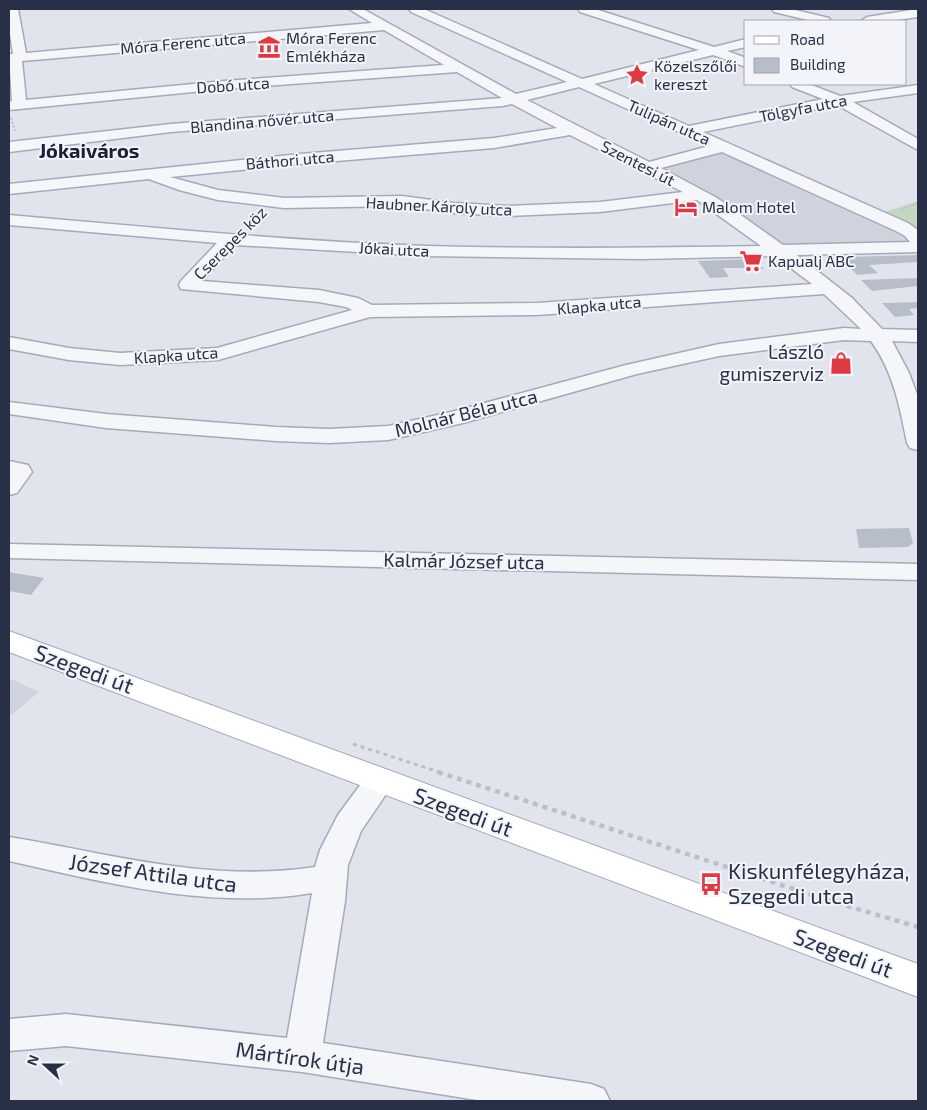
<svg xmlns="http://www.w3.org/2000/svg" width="927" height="1110" viewBox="0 0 927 1110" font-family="'Exo 2',sans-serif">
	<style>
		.built { fill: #cfd3de }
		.green { fill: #c5d6c2 }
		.building { fill: #b8bdca }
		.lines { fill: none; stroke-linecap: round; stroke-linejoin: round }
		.minor-casing { stroke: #a5aab7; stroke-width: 3 }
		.major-casing { stroke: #9fa7b9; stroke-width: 2 }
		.path-far2 { stroke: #bbbfc7; stroke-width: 2; stroke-dasharray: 2 2; stroke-linecap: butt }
		.path-far1 { stroke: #bbbfc7; stroke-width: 3; stroke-dasharray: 4 4; stroke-linecap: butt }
		.path { stroke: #bbbfc7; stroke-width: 4.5; stroke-dasharray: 5 5; stroke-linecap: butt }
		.minor { fill: #f5f6f9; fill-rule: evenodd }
		.major { fill: #fff; fill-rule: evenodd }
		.labels { text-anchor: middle; stroke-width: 4; stroke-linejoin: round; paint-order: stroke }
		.far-poi-label { font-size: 16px; fill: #273046; stroke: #f2f4f9; text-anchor: start }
		.far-street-label { font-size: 16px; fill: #273046; stroke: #f2f4f9 }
		.poi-label { font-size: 19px; fill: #273046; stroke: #f2f4f9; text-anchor: end }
		.street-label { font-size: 19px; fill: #273046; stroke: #f2f4f9 }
		.far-district-label { font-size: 20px; font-weight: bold; fill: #1a2136; stroke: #f2f4f9 }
		.near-street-label { font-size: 22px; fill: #273046; stroke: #f2f4f9 }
		.near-poi-label { font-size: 22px; fill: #273046; stroke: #f2f4f9; text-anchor: start }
	</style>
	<rect width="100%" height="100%" fill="#e1e4ec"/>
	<!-- built -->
	<path class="built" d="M725,149L897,226L914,241L780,246L650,168Z
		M9,678L39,692L9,717Z"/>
	<!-- green -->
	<path class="green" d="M918,201V241H914L873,216Z"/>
	<!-- building -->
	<path class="building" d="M918,255V262L869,265L878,273L857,275L842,259L845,257Z
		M750,259L754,260L764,269L747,272L743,268H723L729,277L710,278L698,261Z
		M918,278V286L872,291L861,280Z
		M918,302V308L909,309L914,315L895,317L882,303Z
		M909,528L913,543L908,547L859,548L856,529Z
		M9,572L44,578L31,595L9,591Z"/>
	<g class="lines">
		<defs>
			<path id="minor" d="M9,9H18L26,53L372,23L349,9H363L516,94L567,82L411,12L409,9H424L582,79L699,50L580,12L578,9H595L714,47L746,39V47L727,51L746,58V67L713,55L594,84L689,126L823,99L792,87L790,84H809L840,96L918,85V93L853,102L918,139V150L837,105L703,132L908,223L918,230V252L797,255L852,298L882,329L918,330V342L892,341L909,373L918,397V450L910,448L907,443C900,407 893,371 871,341L844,340L719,356L637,374L463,423L388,440L329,443L276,441L106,428L9,414V402L106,414L276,427L329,429L388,426L451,412L626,365L719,344L844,328L861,329L824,294L537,315L370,317L218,360L120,365L69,360L9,349V337L69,348L120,353L217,348L352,310L346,307L319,302L181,289L179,285L181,281L217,243L9,225V215C148,227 288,241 428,246C539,249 650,248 761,246L697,200L600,212L508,216L454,213L402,206L284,208L218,200L179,190L149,179L9,194V184L300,154L494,138L557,128L512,104L502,106L171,132L9,152V142L171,124L502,98L457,72L224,89L9,110V102L12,101L9,54H13L9,27ZM384,30L444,65L224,81L26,100L22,61ZM579,87L709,146L649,162L527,100ZM570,135L683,192L600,202L508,206L454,203L402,196L284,198L218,190L170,177L300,164L494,148ZM722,152L896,231L905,236L910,242L783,245L717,198L661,168ZM235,245L427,256L642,259L775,256L812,284L537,303L372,305L358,298L319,290L202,281Z
				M772,9H791L829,18L831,21H812L774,12Z
				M918,9V17L889,21H861L867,17Z
				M9,461L28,465L32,472L17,493L9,495Z
				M9,544L918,564V580L9,558Z
				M380,770L391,773L395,781L361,831L348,865L345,901L323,1043L591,1084L604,1089L610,1101H483L302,1072L66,1046L9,1051V1019L66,1014L287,1038L312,893C210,910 108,883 9,861V837C113,854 208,883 315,867L320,850L338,815L369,773Z"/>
			<path id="major" d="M9,631L918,964V997L9,652Z"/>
		</defs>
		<!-- minor casing -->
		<use href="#minor" class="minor-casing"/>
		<!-- major casing -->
		<use href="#major" class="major-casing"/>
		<!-- path-far2 -->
		<path class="path-far2" d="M11,118L15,131
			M901,210L918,203
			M245,226L257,215"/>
		<!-- path-far1 -->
		<path class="path-far1" d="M353,744L442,773"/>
		<!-- path -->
		<path class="path" d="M438,772L827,900L918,927"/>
		<!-- minor -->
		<use href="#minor" class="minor"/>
		<!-- major -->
		<use href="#major" class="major"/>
	</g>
	<!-- icons -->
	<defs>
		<symbol id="museum-bare" viewBox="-9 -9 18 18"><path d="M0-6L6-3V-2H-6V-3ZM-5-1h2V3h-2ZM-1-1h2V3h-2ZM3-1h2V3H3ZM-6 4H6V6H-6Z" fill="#dd3a43" stroke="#f2f4f9" stroke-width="2.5" paint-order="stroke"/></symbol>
		<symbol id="sight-bare" viewBox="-9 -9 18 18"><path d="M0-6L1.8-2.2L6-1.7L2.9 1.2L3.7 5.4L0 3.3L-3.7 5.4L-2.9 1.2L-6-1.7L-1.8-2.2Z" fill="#dd3a43" stroke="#f2f4f9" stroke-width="2.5" paint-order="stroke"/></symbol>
		<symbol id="hotel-bare" viewBox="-9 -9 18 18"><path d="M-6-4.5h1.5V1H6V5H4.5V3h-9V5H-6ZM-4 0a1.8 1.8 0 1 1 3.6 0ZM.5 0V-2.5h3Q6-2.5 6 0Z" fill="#dd3a43" stroke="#f2f4f9" stroke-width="2.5" paint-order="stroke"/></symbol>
		<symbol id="supermarket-bare" viewBox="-9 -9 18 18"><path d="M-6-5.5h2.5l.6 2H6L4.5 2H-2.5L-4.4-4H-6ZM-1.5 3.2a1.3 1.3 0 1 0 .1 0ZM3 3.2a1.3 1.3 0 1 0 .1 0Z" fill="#dd3a43" stroke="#f2f4f9" stroke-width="2.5" paint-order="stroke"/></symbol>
		<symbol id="shop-bare" viewBox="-9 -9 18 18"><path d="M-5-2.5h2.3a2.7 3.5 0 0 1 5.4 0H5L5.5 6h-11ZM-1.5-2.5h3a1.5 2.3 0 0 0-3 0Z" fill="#dd3a43" stroke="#f2f4f9" stroke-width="2.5" paint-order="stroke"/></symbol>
		<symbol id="bus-bare" viewBox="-9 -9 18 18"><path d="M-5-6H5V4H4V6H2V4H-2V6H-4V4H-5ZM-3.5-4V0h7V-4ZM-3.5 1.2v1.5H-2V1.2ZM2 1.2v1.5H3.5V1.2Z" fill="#dd3a43" stroke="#f2f4f9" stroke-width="2.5" paint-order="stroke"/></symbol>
	</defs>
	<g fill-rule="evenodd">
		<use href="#museum-bare" x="253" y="31" width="32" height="32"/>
		<use href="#sight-bare" x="621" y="59" width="32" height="32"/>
		<use href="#hotel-bare" x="670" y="191" width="32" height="32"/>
		<use href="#supermarket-bare" x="735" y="245" width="32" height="32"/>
		<use href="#shop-bare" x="825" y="347" width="32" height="32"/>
		<use href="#bus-bare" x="695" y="868" width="32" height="32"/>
	</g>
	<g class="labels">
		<!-- far-poi labels -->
		<g class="far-poi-label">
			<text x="286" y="44">Móra Ferenc<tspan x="286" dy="18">Emlékháza</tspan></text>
			<text x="654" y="72">Közelszőlői<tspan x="654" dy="18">kereszt</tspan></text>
			<text x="702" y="213">Malom Hotel</text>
			<text x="768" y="267">Kapualj ABC</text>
		</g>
		<!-- far-street labels -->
		<g class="far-street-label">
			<text transform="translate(183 43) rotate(-5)" y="6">Móra Ferenc utca</text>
			<text transform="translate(233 85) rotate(-4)" y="6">Dobó utca</text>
			<text transform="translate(803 108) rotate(-11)" y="6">Tölgyfa utca</text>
			<text transform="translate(262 121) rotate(-5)" y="6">Blandina nővér utca</text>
			<text transform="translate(669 122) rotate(24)" y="6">Tulipán utca</text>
			<text transform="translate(290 160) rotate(-5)" y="6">Báthori utca</text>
			<text transform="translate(638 163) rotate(27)" y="6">Szentesi út</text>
			<text transform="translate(439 206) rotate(3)" y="6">Haubner Károly utca</text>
			<text transform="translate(230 243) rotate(-45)" y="6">Cserepes köz</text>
			<text transform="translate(394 249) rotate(3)" y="6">Jókai utca</text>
			<text transform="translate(599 305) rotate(-5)" y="6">Klapka utca</text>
			<text transform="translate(176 355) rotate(-4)" y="6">Klapka utca</text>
		</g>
		<!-- poi labels -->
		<g class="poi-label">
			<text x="824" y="359">László<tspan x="824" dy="22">gumiszerviz</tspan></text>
		</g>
		<!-- street labels -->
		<g class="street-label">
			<text transform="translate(466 413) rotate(-14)" y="7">Molnár Béla utca</text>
			<text transform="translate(464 561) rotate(1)" y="7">Kalmár József utca</text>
		</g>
		<!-- far-district labels -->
		<g class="far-district-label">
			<text x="89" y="158">Jókaiváros</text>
		</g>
		<!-- near-street labels -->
		<g class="near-street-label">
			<text transform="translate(84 669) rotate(20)" y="8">Szegedi út</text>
			<text transform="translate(463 812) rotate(20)" y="8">Szegedi út</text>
			<text transform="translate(153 873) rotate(8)" y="8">József Attila utca</text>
			<text transform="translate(843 953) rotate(20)" y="8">Szegedi út</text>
			<text transform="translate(300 1058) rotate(8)" y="8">Mártírok útja</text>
		</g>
		<!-- near-poi labels -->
		<g class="near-poi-label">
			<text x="728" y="879">Kiskunfélegyháza,<tspan x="728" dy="25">Szegedi utca</tspan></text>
		</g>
	</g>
	<!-- border -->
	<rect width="927" height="1110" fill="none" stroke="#273046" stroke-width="20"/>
	<!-- legend -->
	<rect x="744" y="20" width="162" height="65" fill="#f2f4f9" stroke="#a1a6b1"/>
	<rect x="754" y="36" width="25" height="8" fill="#ffffff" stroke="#a1a6b1"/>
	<text x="790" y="45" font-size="15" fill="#273046">Road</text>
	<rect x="754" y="58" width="25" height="15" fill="#b8bdca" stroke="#a1a6b1"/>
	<text x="790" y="70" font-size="15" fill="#273046">Building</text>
	<!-- north arrow -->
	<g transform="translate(45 1065) rotate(291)" stroke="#f2f4f9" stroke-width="4" paint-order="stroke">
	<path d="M0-4L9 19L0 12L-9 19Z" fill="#273046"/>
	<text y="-8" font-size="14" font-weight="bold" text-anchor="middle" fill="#273046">N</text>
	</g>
</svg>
